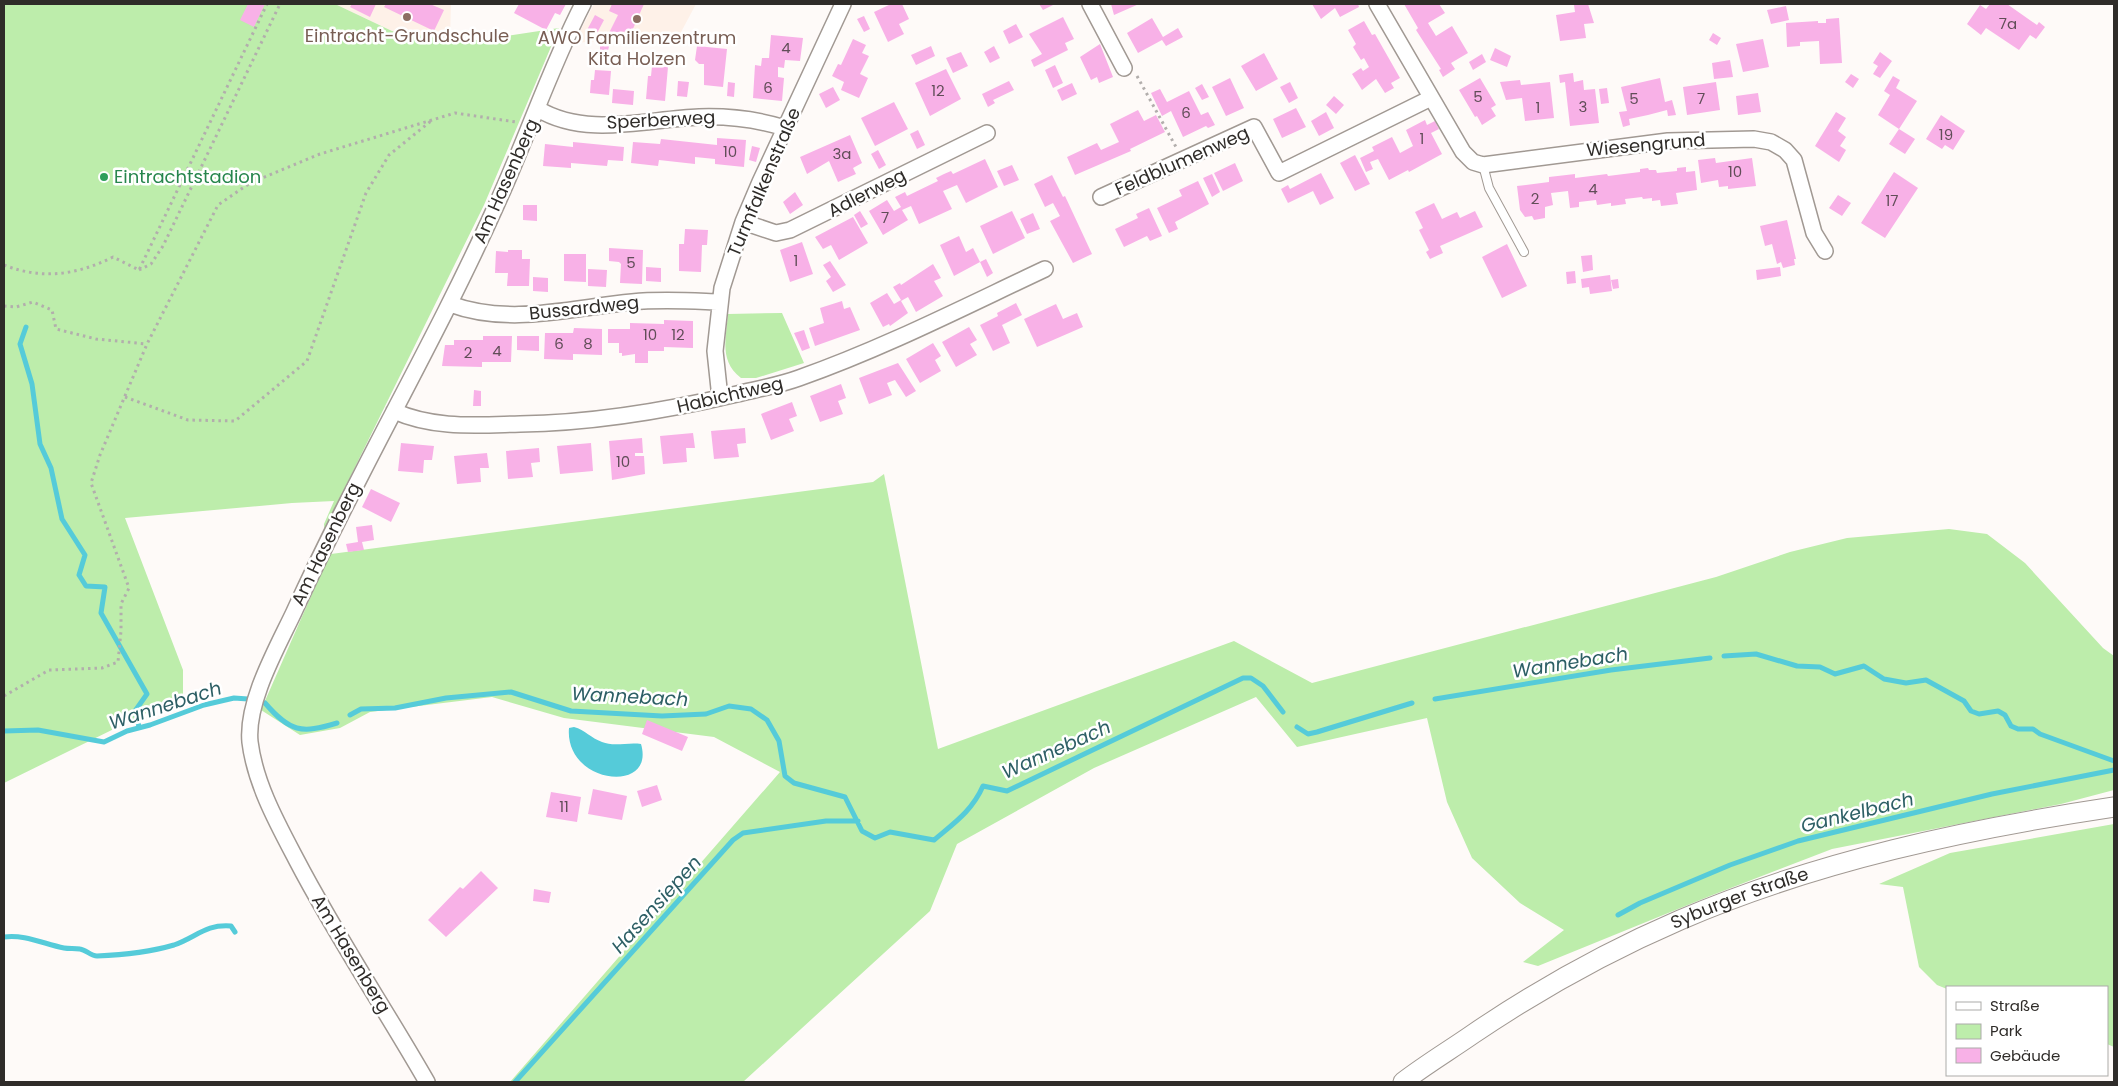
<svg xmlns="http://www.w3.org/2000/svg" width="2118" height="1086" viewBox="0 0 2118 1086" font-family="Poppins,sans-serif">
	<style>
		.built { fill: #fef1e8 }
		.green { fill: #bdedab }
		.water { fill: #55cbd9 }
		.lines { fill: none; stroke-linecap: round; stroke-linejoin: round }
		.stream { stroke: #55cbd9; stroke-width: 5 }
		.building { fill: #f8b1e7 }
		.service-casing { stroke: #a19993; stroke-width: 10 }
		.minor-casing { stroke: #a19993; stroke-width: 18 }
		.tertiary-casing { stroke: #a19993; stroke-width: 21 }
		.path { stroke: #b2aeac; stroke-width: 3; stroke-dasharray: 2.5 4; stroke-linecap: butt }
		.service { stroke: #fff; stroke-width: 8 }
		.minor { stroke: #fff; stroke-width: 15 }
		.tertiary { stroke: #fff; stroke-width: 19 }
		.education-dot { fill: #8d6e63; stroke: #fff; stroke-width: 2 }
		.leisure-dot { fill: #2e9e5b; stroke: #fff; stroke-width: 2 }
		.labels { text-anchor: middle; stroke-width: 5; stroke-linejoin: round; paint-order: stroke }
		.number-label { font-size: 15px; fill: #614d58 }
		.education-label { font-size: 18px; fill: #785e54; stroke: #fff }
		.street-label { font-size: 18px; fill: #2f2c29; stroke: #fff }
		.leisure-label { font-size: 18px; fill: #27864d; stroke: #fff; text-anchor: start }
		.water-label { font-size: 19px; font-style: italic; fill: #2d5f65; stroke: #fff }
	</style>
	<rect width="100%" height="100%" fill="#fefaf8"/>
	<!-- built -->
	<path class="built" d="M335,4H451L450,40L392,31Z
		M594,4H696L680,34L574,43Z"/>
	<!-- green -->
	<path class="green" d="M4,4H335L392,31L450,40H479L559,28L484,205L329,520L331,554L873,482L884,474L938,749L1234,641L1312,683L1716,577L1790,552L1847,538L1949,529L1987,534L2025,563L2103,648L2114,656V790L2061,804L1832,849L1710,896L1538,966L1523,962L1564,930L1520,903L1472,858L1447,802L1427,718L1297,747L1256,697L1094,768L957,844L930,911L743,1082H510L780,772L714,737L564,718L492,697L370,712L340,728L300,735L261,710L326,562L324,524L334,501L292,503L125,518L183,670V695L4,783Z
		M782,313L804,363L756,378H741C719,361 726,339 728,314Z
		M2114,824V1047L2107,1044V987L1947,989L1937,985L1919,967L1903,887L1879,884L1950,853Z"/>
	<!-- water -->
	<path class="water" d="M574,727C585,730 591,738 602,742C614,747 628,742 641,744C656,795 564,784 569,728Z"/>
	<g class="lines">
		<!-- stream -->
		<path class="stream" d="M26,327L20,344L32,384L40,444L51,468L62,519L85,555L79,575L86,586L105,587L101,613L147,694L135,711L139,727
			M1724,656L1756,654L1797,666L1820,667L1835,674L1864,666L1884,679L1906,683L1926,680L1964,701L1971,711L1979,714L1998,711L2005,715L2011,726L2018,729H2033L2040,734L2114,761
			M1435,699L1611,670L1710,658
			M265,703C290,732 301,734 337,723
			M350,715L361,709L395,708L446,698L511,692L571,711L662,716L706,714L729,706L751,709L767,720L779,741L785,776L794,783L845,797L862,831L875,838L890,832L934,840C954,823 972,811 983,786L1007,791L1243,678H1251L1263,686L1283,712
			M1297,727L1308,734L1317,732L1412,703
			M4,731L38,730L104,742L127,731L150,725L204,705L234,698L248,699
			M1618,915L1640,903L1730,865L1798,841L1992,794L2114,770
			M4,937C24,934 44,944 64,948C69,949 75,948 80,949C86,950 91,956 97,956C122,955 150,952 174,945C197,937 205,924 231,926L235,932
			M515,1082L733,840L743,833L826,821H858"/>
	</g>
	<!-- building -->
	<path class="building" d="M248,4H265L254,27L240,20Z
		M352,4H376L370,17L350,7Z
		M386,4H430L444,10L434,31L384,7Z
		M519,4H566L560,15L555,13L546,30L514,13Z
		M612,4H644L632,31L609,33L618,15L609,11Z
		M891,4H902L909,19L899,24L904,34L888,42L874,12Z
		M1039,4H1055L1043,10Z
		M1111,4H1139L1114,15Z
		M1312,4H1358L1359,7L1340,17L1335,8L1321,19Z
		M1404,4H1439L1445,13L1428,23L1436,36L1452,26L1468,53L1451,63L1455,69L1443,77L1439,70L1441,69L1416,30L1418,28Z
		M1588,4L1594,23L1584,24L1586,38L1560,41L1556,15L1575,12L1574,5Z
		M1990,4H2007L2037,25L2039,22L2045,27L2036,39L2030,35L2019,50L1986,28L1981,35L1967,24L1980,5L1986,9Z
		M1786,6L1789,20L1771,24L1767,10Z
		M595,15L604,20L596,35L587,30Z
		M864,16L870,29L864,32L857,19Z
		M1063,17L1074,39L1065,43L1068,50L1034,67L1031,60L1042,54L1029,34Z
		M1152,18L1163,37L1178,28L1183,37L1166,46L1162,40L1138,53L1127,33Z
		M1839,18L1842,63L1820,64L1819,41L1800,42V46L1787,47L1786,23L1818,21V23H1826V19Z
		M1364,21L1372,35L1375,34L1400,78L1391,83L1394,88L1385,93L1376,79L1362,90L1352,74L1361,68L1363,71L1369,67L1364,58L1361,60L1353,47L1356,44L1348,30Z
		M1016,24L1023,37L1009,44L1003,31Z
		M1713,33L1721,38L1717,45L1709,40Z
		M771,35L803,38L800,61L785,60L784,68L778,67V77L784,78L782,101L753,98L755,65L761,66L762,58H769Z
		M853,39L866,45L862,53L869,56L860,74L868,78L859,98L841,90L844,82L832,76L838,64L841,65Z
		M1763,39L1769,67L1743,72L1736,44Z
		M600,43H610L607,54L600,53Z
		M1100,44L1113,77L1099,83L1097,77L1091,80L1080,57Z
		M697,46L727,49L723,87L704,85V64H699L695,60Z
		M931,46L935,56L916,65L911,55Z
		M994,46L1000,58L990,63L984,52Z
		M1495,48L1511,56L1507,67L1490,60Z
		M961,52L968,66L953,73L946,58Z
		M1880,52L1892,61L1880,78L1873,74L1878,66L1873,63Z
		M1264,53L1278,79L1256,91L1241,66Z
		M1482,54L1486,62L1473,70L1469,62Z
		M1730,60L1733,77L1714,79L1712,63Z
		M1055,65L1063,83L1053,88L1045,70Z
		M652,66L668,67L665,101L646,99L648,76H651Z
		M946,69L961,99L930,116L915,83Z
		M595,70L611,71L609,95L590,93L591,80H594Z
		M1573,73L1574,82L1583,80L1584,90L1595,89L1599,123L1570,126L1565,82L1560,83L1559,75Z
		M1851,74L1859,79L1853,88L1845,82Z
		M1893,76L1900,80L1896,88L1917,101L1899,129L1878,115L1890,95L1884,91Z
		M1230,78L1244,108L1226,116L1212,87Z
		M1480,78L1496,105L1491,108L1496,116L1482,125L1477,116L1475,117L1459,90Z
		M1660,78L1665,102L1672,100L1676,115L1668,116L1667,110L1648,115L1629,119L1630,125L1623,127L1619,112L1627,111L1621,87Z
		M1520,80L1521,85L1550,82L1554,118L1525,121L1522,98L1506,100L1500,82Z
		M678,81L689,82L687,97L677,96Z
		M1009,81L1014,90L993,100L995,103L988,107L982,94Z
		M728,82L735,83L734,97L727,96Z
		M1290,82L1298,98L1289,103L1280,87Z
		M1716,82L1720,110L1687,115L1683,87Z
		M1072,83L1077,94L1062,101L1057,90Z
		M1202,84L1209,97L1202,100L1195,88Z
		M833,87L840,100L826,108L819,94Z
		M1607,88L1609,103L1601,104L1599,89Z
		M613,89L634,91L633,105L612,103Z
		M1160,89L1167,102L1189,91L1201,115L1208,112L1215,125L1208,128L1206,126L1183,137L1171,111L1162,116L1151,93Z
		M1758,93L1761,112L1738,115L1736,96Z
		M1334,96L1344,105L1336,114L1326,105Z
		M894,102L908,129L875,146L861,118Z
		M1296,108L1306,127L1282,138L1273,119Z
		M1138,110L1144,121L1156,115L1165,132L1130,149L1131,151L1075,175L1067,157L1097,143L1101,150L1119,142L1110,124Z
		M1326,112L1334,128L1319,136L1311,121Z
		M1836,112L1846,118L1838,131L1846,137L1840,146L1846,150L1839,162L1815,146Z
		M1941,115L1965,131L1953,150L1945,145L1942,149L1926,139Z
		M1425,120L1427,125L1435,121L1439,129L1431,133L1442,154L1409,172L1408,170L1389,180L1378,159L1370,162L1373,169L1366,172L1360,158L1374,151L1372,147L1392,137L1400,153L1413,146L1406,130Z
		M1899,129L1915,139L1905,154L1889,144Z
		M918,130L925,145L917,149L910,134Z
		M850,135L862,163L853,168L856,174L838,182L829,161L807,174L800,157Z
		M717,138L746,140L744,167L715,164V159L695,157V164L659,160L658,166L631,163L633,142L660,144L661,139L717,145Z
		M573,142L624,147L623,161L608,160L607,166L571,163V168L543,166L545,144L573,147Z
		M752,146L760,148L756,162L749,160Z
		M878,150L886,165L879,169L871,154Z
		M1355,155L1370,184L1355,191L1340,163Z
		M1715,158L1716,163L1752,158L1756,186L1728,189V186L1719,187L1718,180L1701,183L1698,160Z
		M985,159L998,187L966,203L957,185L943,191L952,209L919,224L911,206L902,210L908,220L883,235L869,211L887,200L894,211L901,207L895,197L905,192L907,196L938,181L936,178L944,174L951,171L953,174Z
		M1235,163L1243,181L1223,191L1214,173Z
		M1012,165L1019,180L1004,186L997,171Z
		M1686,167V172L1695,171L1697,190L1676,193L1678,204L1661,206L1660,200L1652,201V198L1643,199L1642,197L1625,199L1626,204L1611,206V203L1597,205L1596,200L1579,202V207L1570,208L1568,191L1551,193L1553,205L1545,207V218L1534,220L1532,216L1525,217L1520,210L1517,186L1549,182V177L1575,174V178L1607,174L1608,176L1640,172V169L1648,168L1649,170H1656L1657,173L1677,171V168Z
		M1894,172L1918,188L1885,238L1861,223Z
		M1321,173L1334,198L1320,205L1313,191L1288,203L1281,189L1288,185L1290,189Z
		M1212,174L1220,192L1212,197L1203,178Z
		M1052,175L1063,197L1065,196L1092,254L1073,263L1050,221L1060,216L1053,203L1045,207L1034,184Z
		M1198,181L1209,204L1175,222L1178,229L1169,233L1157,208L1182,196L1179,190Z
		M795,192L803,205L790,214L783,202Z
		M1838,195L1851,203L1842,216L1829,208Z
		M1434,203L1442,219L1457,212L1460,218L1475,211L1483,227L1440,246L1443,253L1430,259L1426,252L1429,250L1419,230L1423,228L1415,212Z
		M523,205H537V221L523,220Z
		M1149,208L1162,236L1150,241L1147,236L1124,247L1115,229L1138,218L1136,214Z
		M860,211L868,224L861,228L854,215Z
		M1012,211L1025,238L993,254L980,226Z
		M1033,213L1040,229L1027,234L1020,219Z
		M853,217L868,243L839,260L831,245L823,249L815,237Z
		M1787,220L1796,259H1794L1795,265L1783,268L1781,262L1777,264L1772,244L1765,246L1760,226Z
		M685,229L708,230L707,245H702L701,272L679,271V244H684Z
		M959,236L966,252L973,248L980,262L954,276L940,245Z
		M802,242L813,274L790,282L780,250Z
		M1507,244L1527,286L1502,298L1482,257Z
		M609,248L643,250L642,284L620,283L621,264L619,262L609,261Z
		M508,250H522V259H530L529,286H507L508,273H495L496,251L508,252Z
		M564,254H586V282L564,281Z
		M1592,255L1593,270L1583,272L1581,256Z
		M986,259L993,273L987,277L980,262Z
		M830,261L846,285L833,292L826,281L831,277L823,265Z
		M933,264L941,278L934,281L943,296L916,312L908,297L901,301L908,313L890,326L889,324L883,327L870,303L887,293L894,304L901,300L893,287L900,283L901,285Z
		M646,267L661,268V282L646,281Z
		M1780,267L1781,276L1757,280L1756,270Z
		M588,269L607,270L606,287L588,286Z
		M1575,271L1576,283L1567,284L1566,272Z
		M1610,275L1612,291L1590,294L1589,287L1582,288L1581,279Z
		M533,277L548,278V292L533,291Z
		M1618,279L1619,288L1613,289L1611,280Z
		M842,301L844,309L850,307L860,330L815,346L809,328L824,323L820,308Z
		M1016,303L1022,315L1002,325L1010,343L993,351L980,325L998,316L997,313Z
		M1056,304L1063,319L1077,313L1083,327L1037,347L1024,319Z
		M664,320L693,321V348L664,347V351H648V363H635V354L622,356V353H619V343H608V329H630V323L664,324Z
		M969,327L977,340L970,344L977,355L956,367L942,342Z
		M574,328L602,329V355L573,354V360L544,359L545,333H573Z
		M804,330L810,348L802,351L794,333Z
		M483,336H512L511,362H482V367L442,366L445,345H454V340H483Z
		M517,336H539V351L517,350Z
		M933,343L941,356L935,360L941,371L920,383L906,359Z
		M898,363L916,391L906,397L895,380L887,383L892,395L869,404L859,378Z
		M841,384L846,398L838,401L843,414L820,422L810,396Z
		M474,390L481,391V406H473Z
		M792,402L797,416L789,419L794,431L771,440L761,414Z
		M745,428L746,443L737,444L739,457L714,459L711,431Z
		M693,433L695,448H686L687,462L663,464L660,436Z
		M642,438L643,453H635V456H644L645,474L612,480L609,441Z
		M401,443L434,446L432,460H424L423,473L398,471Z
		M591,443L593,471L560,474L557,446Z
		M539,448L540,462L531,463L533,477L508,479L506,451Z
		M487,453L489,468H480L481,482L457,484L454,456Z
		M371,489L400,503L391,522L362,507Z
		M372,525L374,540L362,542L364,550L348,552L346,544L358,542L356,527Z
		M647,720L688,737L682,751L642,734Z
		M657,785L662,800L642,807L637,791Z
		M593,789L627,796L622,820L588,814Z
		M551,792L581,797L577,822L546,817Z
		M481,871L498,888L446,937L428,920L460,887L463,889Z
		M534,889L551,892L549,903L533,901Z"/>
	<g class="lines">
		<defs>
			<path id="service" d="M1483,165L1489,188L1524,252"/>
			<path id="minor" d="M1090,4L1124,68
				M1377,4L1463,152L1473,162L1483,165L1668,141L1754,139L1771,142L1785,150L1794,160L1814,233L1825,251
				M538,109C586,138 646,119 699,117C729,116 756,119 785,128
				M1101,197L1254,127L1279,173L1431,98
				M743,222L776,233L790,230L987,133
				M450,304C509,326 571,308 632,302C661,299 691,301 720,302
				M720,398L715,351L722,288L743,222L760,182L843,4
				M394,411C434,429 477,425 520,424C594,423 665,411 737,394C758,389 780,385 799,378C884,348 964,307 1045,269
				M427,1082C384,1007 336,936 296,859C277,823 255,783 250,742C246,702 277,648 294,612C356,475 433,346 495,208C526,141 549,70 583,4"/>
			<g id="tertiary">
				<path id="s1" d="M1403,1082C1425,1065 1450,1050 1473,1034C1538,990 1608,951 1680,920C1817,861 1967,829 2114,807"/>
			</g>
		</defs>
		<!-- service casing -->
		<use href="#service" class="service-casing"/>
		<!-- minor casing -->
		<use href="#minor" class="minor-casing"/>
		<!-- tertiary casing -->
		<use href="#tertiary" class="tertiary-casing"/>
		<!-- path -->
		<path class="path" d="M1137,76L1176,147
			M4,265C42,280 77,275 113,257L139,270L267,4
			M139,270L151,264L163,246L280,4
			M4,306L16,307L33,302L52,310L56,329L96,339L147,344
			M125,397L188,420L235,421L307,361L366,193L389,155L431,121
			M4,696L49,670L102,668L118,662L121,631V604L129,588L91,483L100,455L147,344L218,205L250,183L320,154L455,113L516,122"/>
		<!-- service -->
		<use href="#service" class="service"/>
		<!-- minor -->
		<use href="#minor" class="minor"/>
		<!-- tertiary -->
		<use href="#tertiary" class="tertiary"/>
	</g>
	<!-- markers -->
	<g class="education-dot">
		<circle cx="407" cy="17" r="5"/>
		<circle cx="637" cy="19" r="5"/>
	</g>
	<circle class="leisure-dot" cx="104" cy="177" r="5"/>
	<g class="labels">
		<!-- number labels -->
		<g class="number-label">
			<text x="2008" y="29">7a</text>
			<text x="786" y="53">4</text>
			<text x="768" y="93">6</text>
			<text x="938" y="96">12</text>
			<text x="1478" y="102">5</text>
			<text x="1634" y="104">5</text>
			<text x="1701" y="104">7</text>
			<text x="1583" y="112">3</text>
			<text x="1538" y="113">1</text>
			<text x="1186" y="118">6</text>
			<text x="1946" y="140">19</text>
			<text x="1422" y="144">1</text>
			<text x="730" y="157">10</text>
			<text x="842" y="159">3a</text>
			<text x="1735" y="177">10</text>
			<text x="1593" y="194">4</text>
			<text x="1535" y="204">2</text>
			<text x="1892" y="206">17</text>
			<text x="885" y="223">7</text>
			<text x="796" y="266">1</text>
			<text x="631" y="268">5</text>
			<text x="650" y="340">10</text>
			<text x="678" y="340">12</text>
			<text x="559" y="349">6</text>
			<text x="588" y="349">8</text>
			<text x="497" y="356">4</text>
			<text x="468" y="358">2</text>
			<text x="623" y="467">10</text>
			<text x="564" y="812">11</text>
		</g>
		<!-- education labels -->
		<g class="education-label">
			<text x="407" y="42">Eintracht-Grundschule</text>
			<text x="637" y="44">AWO Familienzentrum<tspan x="637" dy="21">Kita Holzen</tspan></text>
		</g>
		<!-- street labels -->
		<g class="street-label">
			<text transform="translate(661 120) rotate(-3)" y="6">Sperberweg</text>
			<text transform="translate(1646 145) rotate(-5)" y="6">Wiesengrund</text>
			<text transform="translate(1182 161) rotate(-24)" y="6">Feldblumenweg</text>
			<text transform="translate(506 181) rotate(-66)" y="6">Am Hasenberg</text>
			<text transform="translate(764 182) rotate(-67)" y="6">Turmfalkenstraße</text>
			<text transform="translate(867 193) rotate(-27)" y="6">Adlerweg</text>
			<text transform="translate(584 308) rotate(-6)" y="6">Bussardweg</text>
			<text transform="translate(730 395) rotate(-13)" y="6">Habichtweg</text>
			<text transform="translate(326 544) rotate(-64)" y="6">Am Hasenberg</text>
			<text dy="6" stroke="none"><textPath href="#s1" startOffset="385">Syburger Straße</textPath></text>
			<text transform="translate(351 954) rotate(59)" y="6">Am Hasenberg</text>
		</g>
		<!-- leisure labels -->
		<g class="leisure-label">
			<text x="114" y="183">Eintrachtstadion</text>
		</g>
		<!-- water labels -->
		<g class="water-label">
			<text transform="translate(1570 662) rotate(-9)" y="7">Wannebach</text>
			<text transform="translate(630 696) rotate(3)" y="7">Wannebach</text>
			<text transform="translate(165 705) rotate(-18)" y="7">Wannebach</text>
			<text transform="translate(1056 749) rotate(-24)" y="7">Wannebach</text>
			<text transform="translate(1857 812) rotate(-14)" y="7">Gankelbach</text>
			<text transform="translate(656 904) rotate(-48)" y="7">Hasensiepen</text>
		</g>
	</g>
	<!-- border -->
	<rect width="2118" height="1086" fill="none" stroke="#2f2c29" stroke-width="10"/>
	<!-- legend -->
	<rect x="1946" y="986" width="162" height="90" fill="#ffffff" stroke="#acaba9"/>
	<rect x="1956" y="1002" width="25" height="8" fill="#ffffff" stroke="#acaba9"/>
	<text x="1990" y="1011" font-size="15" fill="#2f2c29">Straße</text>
	<rect x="1956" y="1024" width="25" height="15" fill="#bdedab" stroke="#acaba9"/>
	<text x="1990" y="1036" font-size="15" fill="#2f2c29">Park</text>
	<rect x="1956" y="1048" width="25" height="15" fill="#f8b1e7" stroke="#acaba9"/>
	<text x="1990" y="1061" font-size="15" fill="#2f2c29">Gebäude</text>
</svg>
